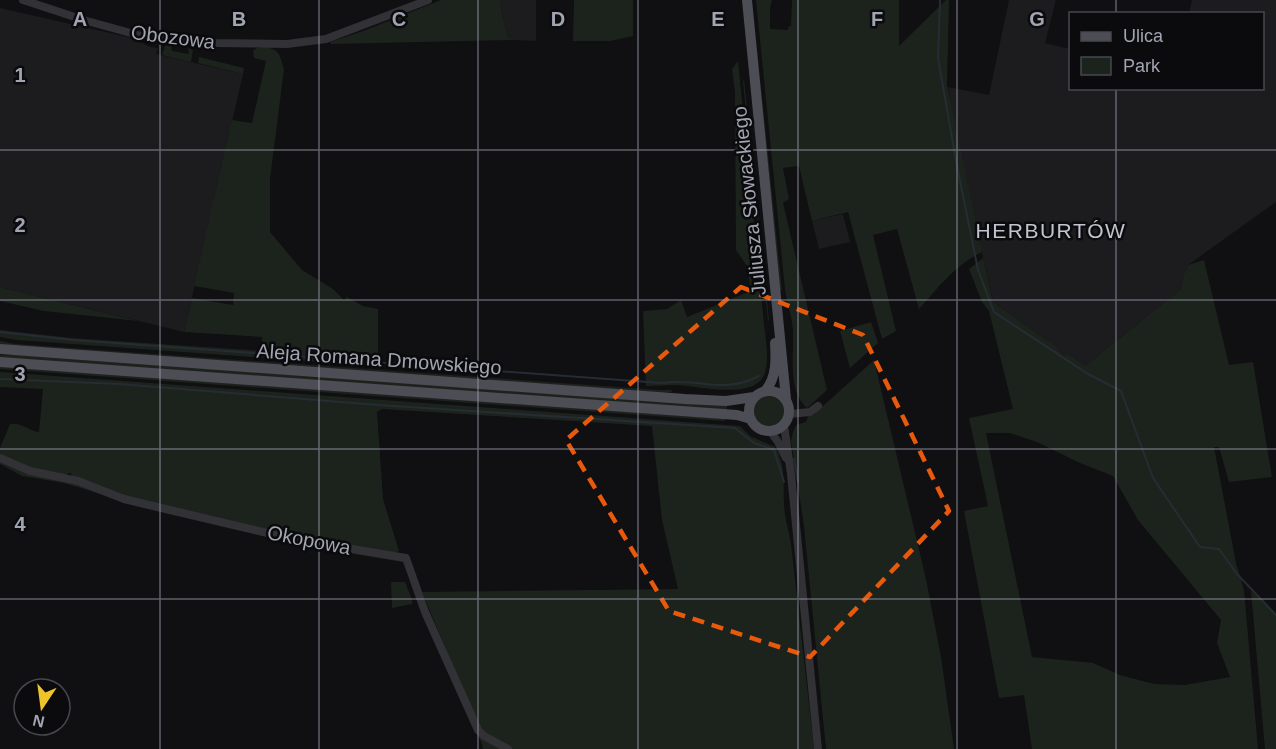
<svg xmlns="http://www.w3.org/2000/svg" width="1276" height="749" viewBox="0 0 1276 749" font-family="Helvetica,sans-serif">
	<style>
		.built { fill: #1c1b1e }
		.green { fill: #1c231d; fill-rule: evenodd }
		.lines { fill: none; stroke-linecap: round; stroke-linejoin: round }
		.stream { stroke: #262c34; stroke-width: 2 }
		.minor { stroke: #313136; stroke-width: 8 }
		.major { stroke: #4d4d55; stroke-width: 10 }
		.marked { fill: none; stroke: #e8590c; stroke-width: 4.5; stroke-dasharray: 12 8; stroke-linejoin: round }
		.grid { fill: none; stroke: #a1a4b1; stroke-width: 1.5; stroke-opacity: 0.55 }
		.labels { text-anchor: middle; stroke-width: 5; stroke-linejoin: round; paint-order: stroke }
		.street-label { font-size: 20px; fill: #a1a4b1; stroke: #0b0a0c }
		.neighbourhood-label { font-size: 21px; letter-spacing: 1.5px; fill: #c1c3ce; stroke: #0b0a0c }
		.grid-label { font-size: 20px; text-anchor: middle; font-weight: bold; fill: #a1a4b1; stroke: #0b0a0c; stroke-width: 5; stroke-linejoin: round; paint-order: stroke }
	</style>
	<rect width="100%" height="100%" fill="#100f11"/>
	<!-- built -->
	<path class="built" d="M500,0H536V41L515,40L508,37L502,14Z
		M1009,0H1056L1045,43L1070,49V88H1262V14L1189,13L1192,0H1276V202L1188,265L1184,274L1181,289L1085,366L1069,354L1063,357L1058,348L993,302L956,137L948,87L989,95Z
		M0,8L132,38L150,47L158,48L156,54L243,74L184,332L0,287Z
		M843,214L850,242L819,249L812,221Z"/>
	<!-- green -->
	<path class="green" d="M441,0H500L502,14L508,37L515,40L331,44L330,42L366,30Z
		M574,0H633V36L610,41H573Z
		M752,0L782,291L780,289Z
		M756,0H772L770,8V29L788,30V27L791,26L792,0H899V46L946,0H949L947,85L982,252C956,264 937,289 919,309L897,229L873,235L896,331L882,339L848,212L812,221L799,166L783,168L789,199L783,203L827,390L807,408C787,390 794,356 793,331C792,316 787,303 785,289Z
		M168,45H171L172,51L189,54L188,48L193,50L191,62L162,55L165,46Z
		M266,47C280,50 280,56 284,69L270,179V232L302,270L333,289L344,300L347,297L363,306L378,309V366L17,340L0,337V330L71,338L262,351V337L184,332L192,298L233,305L234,293L194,286L232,120L252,123L266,61L254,58L253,51L257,48Z
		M199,57L244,68L243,74L198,63Z
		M738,61L763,314C764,332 771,358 764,375C753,401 695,385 675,385C665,385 656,386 646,386L643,311L667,309L681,300L687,317L751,291L747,266L736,250L735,92L732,69Z
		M744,79L769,320L768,321L743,82Z
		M983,258L993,302L1057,347L1063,356L1069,354L1085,366L1181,289L1184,274L1188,265L1204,260L1229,365L1253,362L1272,477L1229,482L1219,447H1214L1236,563L1244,590L1258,749H1032L1024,695L999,698L964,511L988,506L969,418L1013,409L989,311L982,302L969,269ZM986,433H1010L1037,442L1080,463L1113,476L1138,520L1221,620L1217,643L1230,677L1185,685L1154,684L1120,675L1093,663L1032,657Z
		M0,287L138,321L44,311L0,301Z
		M871,322L878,343L850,368L840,331Z
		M0,341L16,344L659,390H671L672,392L660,393L20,347L0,344Z
		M0,355H24L727,405V410L0,358Z
		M874,360L926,579L941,657L954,749H826L804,526L791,441L793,432L796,425L806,422L808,416L813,415Z
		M0,365L726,419L724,421L0,369Z
		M0,372L740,426L750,436L775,447C786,465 783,482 784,502C784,517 789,530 791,544L814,749H483C482,740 477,736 475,728C462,681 440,637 422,592L678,589L662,520L652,426L382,409L377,412L383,499L399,551L394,553L301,538L150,504L69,478L72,474L69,473L66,475L36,471L0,456V448L10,424C22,422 28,431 39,432L43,389L0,387Z
		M754 411a15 15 0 1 1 30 0a15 15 0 1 1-30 0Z
		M0,460L133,502L403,558L415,592L403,562L269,540L268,537L143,507L64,483L22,476L0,464Z
		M391,582H405L412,600V604L392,608Z
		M1251,591L1276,614V749H1265Z"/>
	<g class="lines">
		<!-- stream -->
		<path class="stream" d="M940,0L938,58L957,166L978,270L994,312L1088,374L1121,391L1153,478L1200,547L1219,549L1237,574L1276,615
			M0,332L74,340L662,383C698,377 723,395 759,376
			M0,379L119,384L378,405L735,428L754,443L774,450L784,482
			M794,459L798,482"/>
		<!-- minor -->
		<path class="minor" d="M23,0L87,21L149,38L214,43L287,44L326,39L428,0
			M790,414L810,412L818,406
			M784,425L791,474L818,749
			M770,431L778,442L786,458
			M0,458L30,471L78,481L124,499L153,506L293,539L406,558L425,612L478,730L484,736L508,749"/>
		<!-- major -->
		<path class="major" d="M747,0L786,399
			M0,349L685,399L726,401L754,397
			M0,362L737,415L751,419
			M749 411a20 20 0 1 1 40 0a20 20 0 1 1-40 0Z
			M765,391C777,378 776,358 775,343"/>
	</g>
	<!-- marked area -->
	<path class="marked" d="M741,287L863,335L949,511L810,657L669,611L566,440Z"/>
	<!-- grid -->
	<path class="grid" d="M160,0V749M319,0V749M478,0V749M638,0V749M798,0V749M957,0V749M1116,0V14M1116,88V749M0,150H1276M0,300H1276M0,449H1276M0,599H1276"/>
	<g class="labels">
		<!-- street labels -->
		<g class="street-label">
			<text transform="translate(173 37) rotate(7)" y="7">Obozowa</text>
			<text transform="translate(749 201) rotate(-96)" y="7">Juliusza Słowackiego</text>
			<text transform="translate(379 359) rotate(4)" y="7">Aleja Romana Dmowskiego</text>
			<text transform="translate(309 540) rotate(11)" y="7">Okopowa</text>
		</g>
		<!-- neighbourhood labels -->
		<g class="neighbourhood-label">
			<text x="1051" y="238">HERBURTÓW</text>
		</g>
	</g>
	<g class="grid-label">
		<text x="80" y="26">A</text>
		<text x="239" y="26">B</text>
		<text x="399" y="26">C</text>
		<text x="558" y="26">D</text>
		<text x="718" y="26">E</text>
		<text x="877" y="26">F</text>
		<text x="1037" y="26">G</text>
		<text x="20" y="82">1</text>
		<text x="20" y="232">2</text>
		<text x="20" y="381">3</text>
		<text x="20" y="531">4</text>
	</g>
	<!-- legend -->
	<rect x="1069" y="12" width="195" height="78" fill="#0b0a0c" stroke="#47484e" stroke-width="1.5"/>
	<rect x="1081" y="32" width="30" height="9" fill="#4d4d55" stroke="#47484e" stroke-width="1.5"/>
	<text x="1123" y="42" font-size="18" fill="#a1a4b1">Ulica</text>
	<rect x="1081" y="57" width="30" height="18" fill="#1c231d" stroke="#47484e" stroke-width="1.5"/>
	<text x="1123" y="72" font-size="18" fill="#a1a4b1">Park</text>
	<!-- north arrow -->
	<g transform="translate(42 707) rotate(193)"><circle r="28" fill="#0b0a0c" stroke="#47484e" stroke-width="1.5"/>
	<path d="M0-4.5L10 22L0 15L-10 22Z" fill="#eec42a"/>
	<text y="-9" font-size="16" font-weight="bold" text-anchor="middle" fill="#a1a4b1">N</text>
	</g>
</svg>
